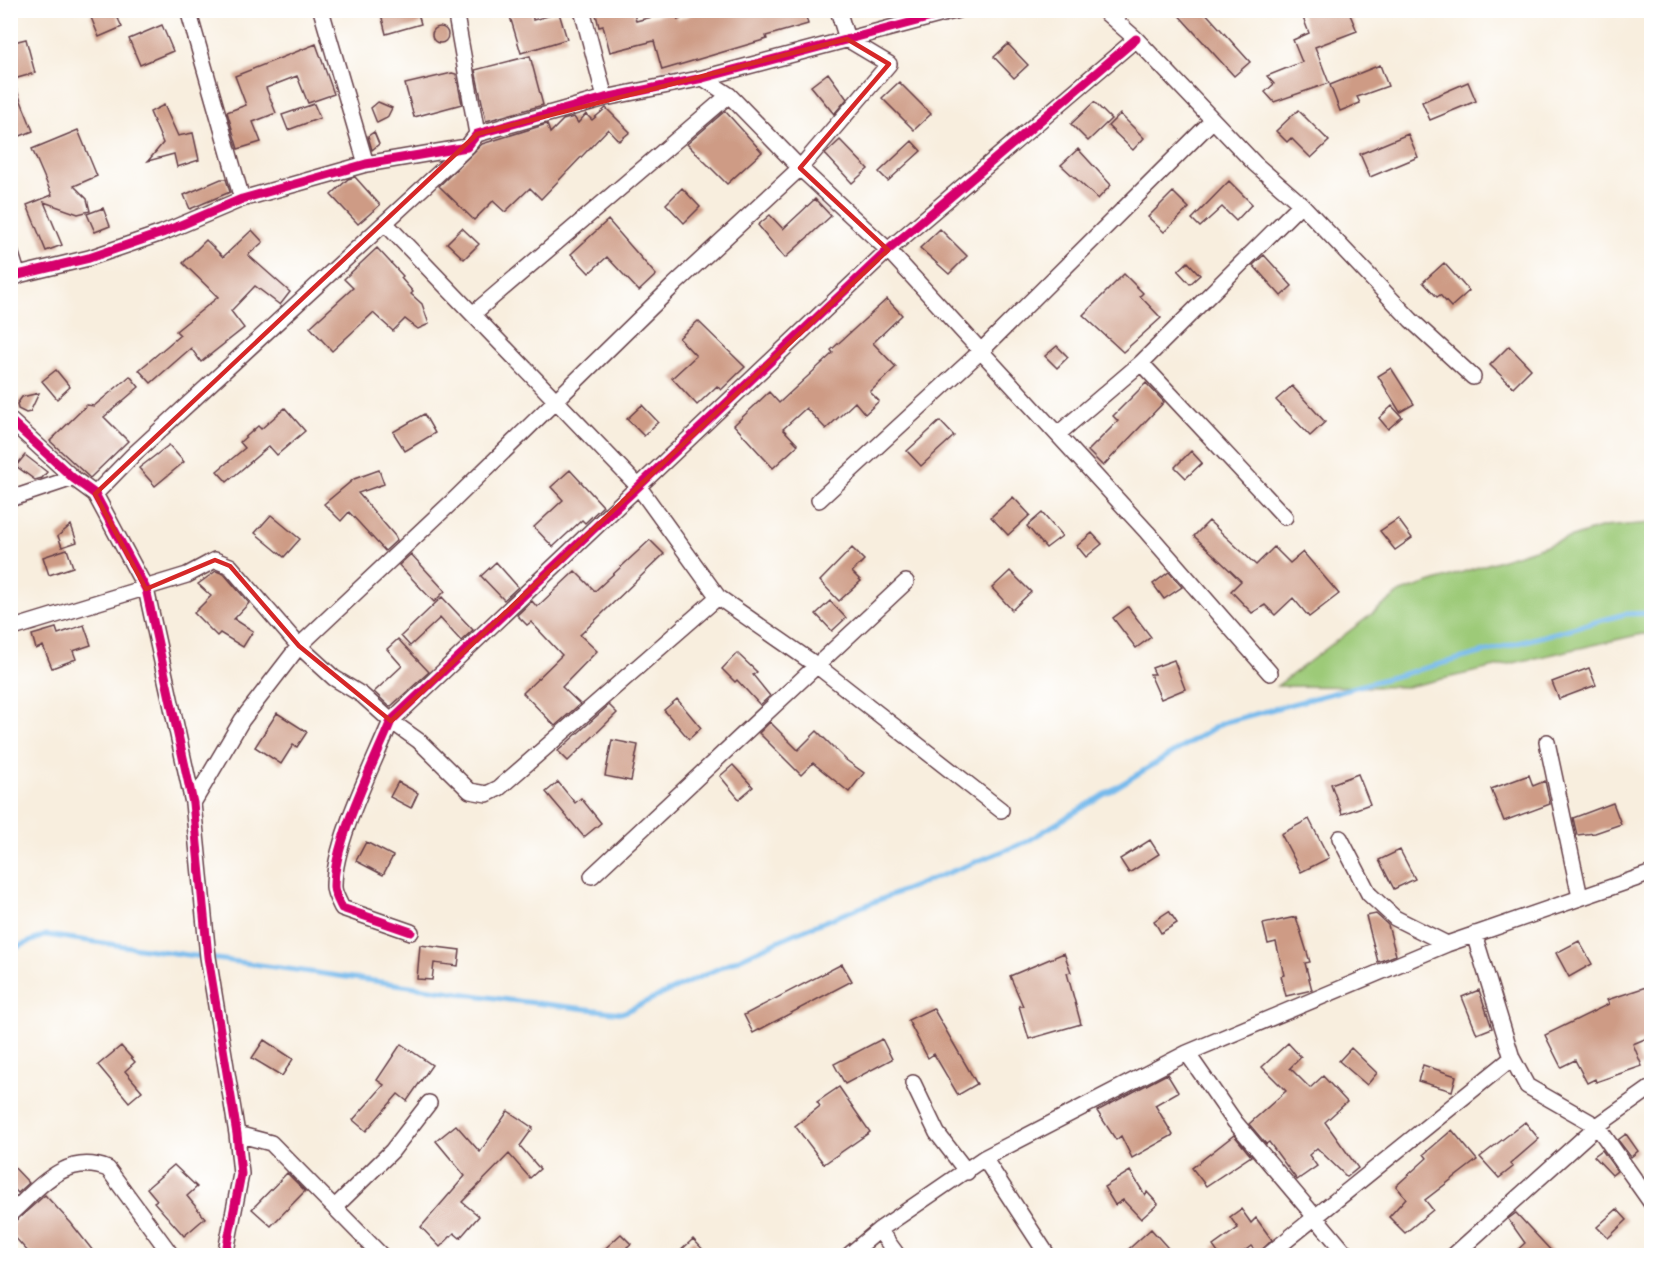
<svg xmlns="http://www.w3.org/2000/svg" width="1662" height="1266" viewBox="0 0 1662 1266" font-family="'Playpen Sans',sans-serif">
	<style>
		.green { fill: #9dca78; stroke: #747452; stroke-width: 1.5 }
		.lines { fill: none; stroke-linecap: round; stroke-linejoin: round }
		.stream { stroke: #76baec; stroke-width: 5 }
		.building { fill: #ce9b85 }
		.street-casing { stroke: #643e46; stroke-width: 18 }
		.street { stroke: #fff; stroke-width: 15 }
		.cycleway-casing { stroke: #fff; stroke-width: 13 }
		.cycleway { stroke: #d6006c; stroke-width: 9 }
		.marked { fill: none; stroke: #d62828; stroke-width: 4.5; stroke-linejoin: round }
	</style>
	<rect width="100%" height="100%" fill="#fff"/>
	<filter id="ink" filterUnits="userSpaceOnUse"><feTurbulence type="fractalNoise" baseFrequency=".0167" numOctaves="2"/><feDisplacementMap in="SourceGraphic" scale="12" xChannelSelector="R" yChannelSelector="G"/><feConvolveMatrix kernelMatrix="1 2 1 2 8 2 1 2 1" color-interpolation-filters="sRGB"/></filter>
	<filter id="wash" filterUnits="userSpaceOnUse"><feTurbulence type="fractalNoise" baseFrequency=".008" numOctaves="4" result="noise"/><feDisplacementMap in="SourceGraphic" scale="24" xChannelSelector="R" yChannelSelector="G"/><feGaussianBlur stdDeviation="1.35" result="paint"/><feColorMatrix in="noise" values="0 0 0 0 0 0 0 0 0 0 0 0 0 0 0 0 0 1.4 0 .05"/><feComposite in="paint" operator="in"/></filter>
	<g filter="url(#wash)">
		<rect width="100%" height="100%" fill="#f8eede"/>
		<!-- green -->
		<path class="green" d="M1651,523V635L1642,634L1407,687L1277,686L1401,592L1603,527Z"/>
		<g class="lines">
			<!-- stream -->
			<path class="stream" d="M10,950L46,935L509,1000L622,1013L793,934L1026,842L1222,723L1625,614L1652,613"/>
		</g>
		<g id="blocks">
			<!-- building -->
			<path class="building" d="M101,10H114L122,27L99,37L90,15Z
				M380,10H417L421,24L386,34Z
				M508,10H532L533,20L559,13L567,39L521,53Z
				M595,10H633L636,21L675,11L678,20L701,10H804L808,24L766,36L767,39L662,70L654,41L610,52L603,26L599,27Z
				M1174,10H1203L1250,62L1234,76Z
				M1300,10H1348L1357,31L1315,47L1329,83L1274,102L1265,92L1274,84L1267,76L1302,62L1293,40L1309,33Z
				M162,25L173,51L140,65L129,39Z
				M432 35a8 8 0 1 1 16 0a8 8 0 1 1-16 0Z
				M26,39L35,73L14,79L10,67V43Z
				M316,44L334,94L308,103L297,76L266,88L276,113L253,122L261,142L238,149L227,112L246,105L235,76Z
				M1008,44L1028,65L1014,78L994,57Z
				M530,56L543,105L486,121L475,70Z
				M1380,65L1388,86L1357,97L1360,103L1340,111L1330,85Z
				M452,73L456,74L462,104L414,117L405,84Z
				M828,73L847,99L834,114L811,86Z
				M11,76L33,131L10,140V77Z
				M899,82L931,114L914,130L882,98Z
				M1468,82L1476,101L1430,120L1422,102Z
				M378,102L392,108L387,118L377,123L371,108Z
				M1094,102L1111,119L1088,141L1071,124Z
				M314,104L320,118L288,130L282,115Z
				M164,105L178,136L193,133L199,160L177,167L174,154L148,161L163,143L150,112Z
				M606,108L630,132L619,141L608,129L541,199L530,188L505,212L493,201L474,220L439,186L482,144L547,124L550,133L563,120L574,117L578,123L586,114L592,120Z
				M1298,110L1329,141L1311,158L1291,138L1287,142L1276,131Z
				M725,111L762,152L727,184L687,144Z
				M1120,114L1144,138L1133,150L1108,126Z
				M78,130L97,176L74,186L87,199L90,211L78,214L44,202L62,245L46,251L27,205L52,195L32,149Z
				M374,132L379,144L372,150L368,136Z
				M1408,134L1418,157L1370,177L1360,154Z
				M840,140L868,169L852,183L825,154Z
				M912,141L921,151L888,181L879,172Z
				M1078,149L1111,185L1098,199L1061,165Z
				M355,177L380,205L358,224L331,195L348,179Z
				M221,179H226L230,192L190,209L184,195Z
				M1229,181L1252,204L1236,221L1222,207L1200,227L1192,219Z
				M682,188L700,207L684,223L666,204Z
				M1173,192L1189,208L1164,232L1148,217Z
				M815,199L831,216L785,258L758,225L770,215L783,229Z
				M103,208L110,226L95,232L87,214Z
				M608,220L656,275L639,291L607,257L589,273L571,254Z
				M462,228L479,244L464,259L447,243Z
				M940,229L967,256L949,274L920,248Z
				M252,230L263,242L248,255L290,292L280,305L255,286L231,311L244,328L201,362L191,348L151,383L139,370L180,335L176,331L218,297L183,263L206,240L223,257Z
				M377,248L403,276L401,278L413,292L411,294L422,304L429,324L418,329L405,319L393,331L373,313L332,351L310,327L353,288L344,279Z
				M1264,255L1292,286L1281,296L1253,265Z
				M1188,262L1200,275L1190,284L1178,271Z
				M1444,263L1469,291L1451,307L1440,295L1437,297L1423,282Z
				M1124,274L1143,293L1140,296L1161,318L1123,352L1083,315Z
				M887,299L902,315L873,343L896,367L870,392L879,401L865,414L855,402L826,429L806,408L783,429L798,445L773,468L734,425L769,392L779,403L833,353L831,350Z
				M698,321L745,367L721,390L717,386L697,405L672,378L696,356L679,338Z
				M1057,346L1068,357L1057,368L1045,356Z
				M1509,346L1531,369L1513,387L1490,365Z
				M1391,368L1414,404L1400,412L1378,376Z
				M56,370L70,387L57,399L42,381Z
				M130,376L139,387L104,417L128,441L90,478L50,441L87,405L94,406Z
				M1146,383L1164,402L1103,466L1088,451L1118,421L1113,416Z
				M1292,386L1325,422L1310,436L1276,400Z
				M39,393L30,412L26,413L18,409L17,404L22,397Z
				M642,405L658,422L644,436L627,419Z
				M1392,406L1402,417L1388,429L1379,418Z
				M285,408L305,431L277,455L269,446L227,482L217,471L245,448L240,442L258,426L261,429Z
				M424,414L435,433L405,451L393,432Z
				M940,421L954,436L921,466L907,451Z
				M169,445L184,462L155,486L139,468Z
				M1191,451L1202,463L1186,478L1175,467Z
				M25,455L47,472L42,478L35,480L16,466Z
				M379,470L384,484L358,493L395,536L397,540L385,551L349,512L341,521L324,504L354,479Z
				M570,470L603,506L585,523L582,520L553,547L534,527L563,500L551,487Z
				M1013,497L1030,515L1008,535L991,517Z
				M1042,513L1062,536L1046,548L1027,526Z
				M271,515L300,539L284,557L255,533Z
				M1398,519L1412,538L1395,550L1380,531Z
				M1209,521L1256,565L1274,547L1290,563L1303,552L1339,594L1309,617L1293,598L1275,615L1265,605L1252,613L1231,591L1241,581L1194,536Z
				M71,525L77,542L62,547L58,536Z
				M1092,533L1102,544L1086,557L1077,546Z
				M650,540L664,554L580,635L597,651L562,687L580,704L555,726L523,693L562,655L531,622L527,625L517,615L532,601L537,607L575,571L595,591Z
				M852,548L864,560L852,572L861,581L839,601L820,581Z
				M67,549L73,567L49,575L43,557Z
				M411,554L445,591L434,602L399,565Z
				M496,562L518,587L504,600L481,576Z
				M216,571L224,574L249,603L234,619L253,631L243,647L220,633L217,636L194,613L211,596L198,584Z
				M1010,571L1031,592L1012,610L992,588Z
				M1169,572L1182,587L1164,599L1153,584Z
				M442,597L473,630L461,641L440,618L410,646L401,636Z
				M830,601L846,618L832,631L816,614Z
				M1128,607L1151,637L1136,648L1113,618Z
				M84,625L91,645L73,651L76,659L52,668L43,646L36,649L32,635L56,628L58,634Z
				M398,639L429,672L390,707L374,692L402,666L387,649Z
				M737,653L757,672L753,675L770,696L760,705L737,680L735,682L722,669Z
				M1174,660L1185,689L1161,699L1150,674H1155L1152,668Z
				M1589,668L1596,685L1559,699L1552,682Z
				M677,699L701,728L689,739L664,710Z
				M609,705L617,713L568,761L558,751Z
				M277,713L307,732L297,747L293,745L281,764L255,747Z
				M770,722L798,750L817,731L846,760L864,773L849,792L813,763L801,775L759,733Z
				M612,740L638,745L631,781L605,776Z
				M733,765L753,787L739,799L720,776Z
				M1358,774L1370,804L1342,814L1331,784Z
				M1529,775L1533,786L1545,781L1550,804L1504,821L1491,789Z
				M398,782L418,793L411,808L390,797Z
				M558,782L575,803L581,798L601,823L584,837L546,792Z
				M1613,803L1621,824L1595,833L1577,835L1573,818Z
				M1309,819L1329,858L1301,872L1281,834Z
				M1150,840L1159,854L1129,873L1120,859Z
				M366,842L393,856L383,875L356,861Z
				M1400,850L1415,879L1394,889L1379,860Z
				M1169,911L1177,923L1161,933L1154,921Z
				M1376,914L1388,925L1396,955L1378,962L1366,916Z
				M1296,917L1310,962L1305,963L1312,990L1286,996L1281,976L1284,975L1276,942L1268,944L1263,924Z
				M1579,941L1592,964L1569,977L1556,953Z
				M420,945L460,950L458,966L434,963L432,980L417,979Z
				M1064,953L1071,972L1067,973L1081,1024L1029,1039L1019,1006H1023L1010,976Z
				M842,964L852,981L753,1033L744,1015Z
				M1652,985V1036L1633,1044L1642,1066L1596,1082L1595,1079L1587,1083L1575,1060L1561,1067L1545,1035L1609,1004L1607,1000Z
				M1479,990L1492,1028L1477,1034L1462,997Z
				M933,1008L977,1084L958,1095L934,1054L928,1058L908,1020Z
				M882,1039L892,1059L845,1084L834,1064Z
				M264,1040L293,1059L282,1076L252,1058Z
				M1288,1043L1301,1057L1290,1068L1310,1088L1323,1076L1347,1102L1325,1122L1358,1168L1347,1177L1317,1148L1309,1155L1317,1166L1297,1180L1269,1142L1266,1144L1249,1124L1286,1091L1262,1067Z
				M401,1044L432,1065L407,1101L398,1094L366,1131L353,1120L384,1085L377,1080Z
				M121,1046L135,1062L125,1071L142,1091L129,1102L98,1065Z
				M1351,1048L1377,1073L1367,1085L1339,1061Z
				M1423,1065L1456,1076L1452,1091L1418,1081Z
				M1167,1074L1178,1092L1155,1105L1173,1135L1132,1158L1121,1136L1116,1140L1097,1111Z
				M839,1087L870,1132L824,1164L795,1126L820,1106L817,1102Z
				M508,1111L533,1128L520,1146L540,1169L530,1178L509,1154L462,1202L479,1216L460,1238L454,1233L440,1247L421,1227L465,1176L436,1141L456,1125L480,1152Z
				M1525,1122L1539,1139L1510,1164L1513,1167L1499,1178L1480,1157Z
				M1452,1130L1477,1160L1425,1200L1433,1210L1405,1233L1389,1217L1406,1198L1396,1186L1427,1158L1424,1154Z
				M1626,1134L1638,1151L1631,1157L1618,1140Z
				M1234,1135L1251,1156L1206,1186L1192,1168Z
				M1602,1150L1617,1171L1612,1175L1594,1156Z
				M10,1163L29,1183L18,1193L10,1185Z
				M174,1165L197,1187L187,1196L205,1218L184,1236L154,1202L157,1200L147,1188Z
				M1130,1171L1145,1195L1147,1192L1158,1204L1141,1219L1123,1200L1115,1205L1104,1187Z
				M287,1173L305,1191L271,1226L252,1209Z
				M45,1195L71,1223L97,1256H32L10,1232V1226Z
				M1241,1209L1251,1223L1256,1218L1272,1240L1258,1254L1251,1246L1238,1256H1220L1213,1246L1238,1228L1230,1217Z
				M1617,1209L1627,1220L1608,1238L1597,1227Z
				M1516,1213L1556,1256H1511L1525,1243L1508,1219Z
				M1151,1229L1175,1256H1121Z
				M621,1234L631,1244L627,1247L634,1256H597Z
				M693,1239L709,1256H675Z"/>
		</g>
	</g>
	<g filter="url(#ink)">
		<use href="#blocks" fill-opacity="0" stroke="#643e46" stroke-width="1.5"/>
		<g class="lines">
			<defs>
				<path id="street" d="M188,10L242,199
					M321,10L366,164
					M455,10L477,134
					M582,10L605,98
					M1103,10L1136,39L1255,164L1301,204L1411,320L1473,377
					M703,78L729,95L800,168L888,250L1147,532L1270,673
					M386,224L638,486L718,597L816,665L1001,810
					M10,251L18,276
					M10,277L89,258L162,233L242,199L366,164L467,147L477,134L605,98L703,78L958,10
					M474,313L729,95
					M1141,363L1285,517
					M10,420L73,478L95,494L146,589L193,803L208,957L237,1134L241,1174L225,1256
					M1058,434L1141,363L1301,204
					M95,494L133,455L466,148
					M10,499L73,478
					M819,500L981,351L1213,120
					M10,629L187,575L215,560L230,566L299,646L334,678L362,695L391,721L419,741L470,791L487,794L499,788L718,597
					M1547,742L1580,897
					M193,803L242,720L299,646L454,500L674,285L800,168L889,64L847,39L838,10
					M1340,838L1369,894L1395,918L1447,944
					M592,876L906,582
					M411,932L342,908C339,902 334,893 334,887C333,843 374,763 391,721L888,250L1136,39
					M1474,934L1512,1058L1527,1086L1597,1126L1652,1204
					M1187,1053L1235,1122L1348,1256
					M913,1083L937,1133L967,1172
					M237,1134L271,1143L382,1256
					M984,1158L1048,1256
					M335,1207L392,1151L429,1103
					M10,1214C40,1187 66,1152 108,1169L172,1256
					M879,1230L898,1256
					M848,1256L879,1230L984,1158L1187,1053L1447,944L1652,873
					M1267,1256L1512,1058
					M1453,1256L1597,1126L1652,1087"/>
			</defs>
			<!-- street casing -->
			<use href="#street" class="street-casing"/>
			<!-- street -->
			<use href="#street" class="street"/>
			<defs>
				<path id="cycleway" d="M10,277L89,258L162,233L242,199L366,164L467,147L477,134L605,98L703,78L958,10
					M10,420L73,478L95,494L146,589L193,803L208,957L237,1134L241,1174L225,1256
					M411,932L342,908C339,902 334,893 334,887C333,843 374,763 391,721L888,250L1136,39"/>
			</defs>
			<!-- cycleway casing -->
			<use href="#cycleway" class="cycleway-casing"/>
			<!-- cycleway -->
			<use href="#cycleway" class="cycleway"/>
		</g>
	</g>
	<!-- marked area -->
	<path class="marked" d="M847,39L889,64L800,168L888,250L391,721L299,646L230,566L215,560L146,589L95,494L477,134Z"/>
	<!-- margin -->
	<rect width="1662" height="1266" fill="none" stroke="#fff" stroke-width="36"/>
</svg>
